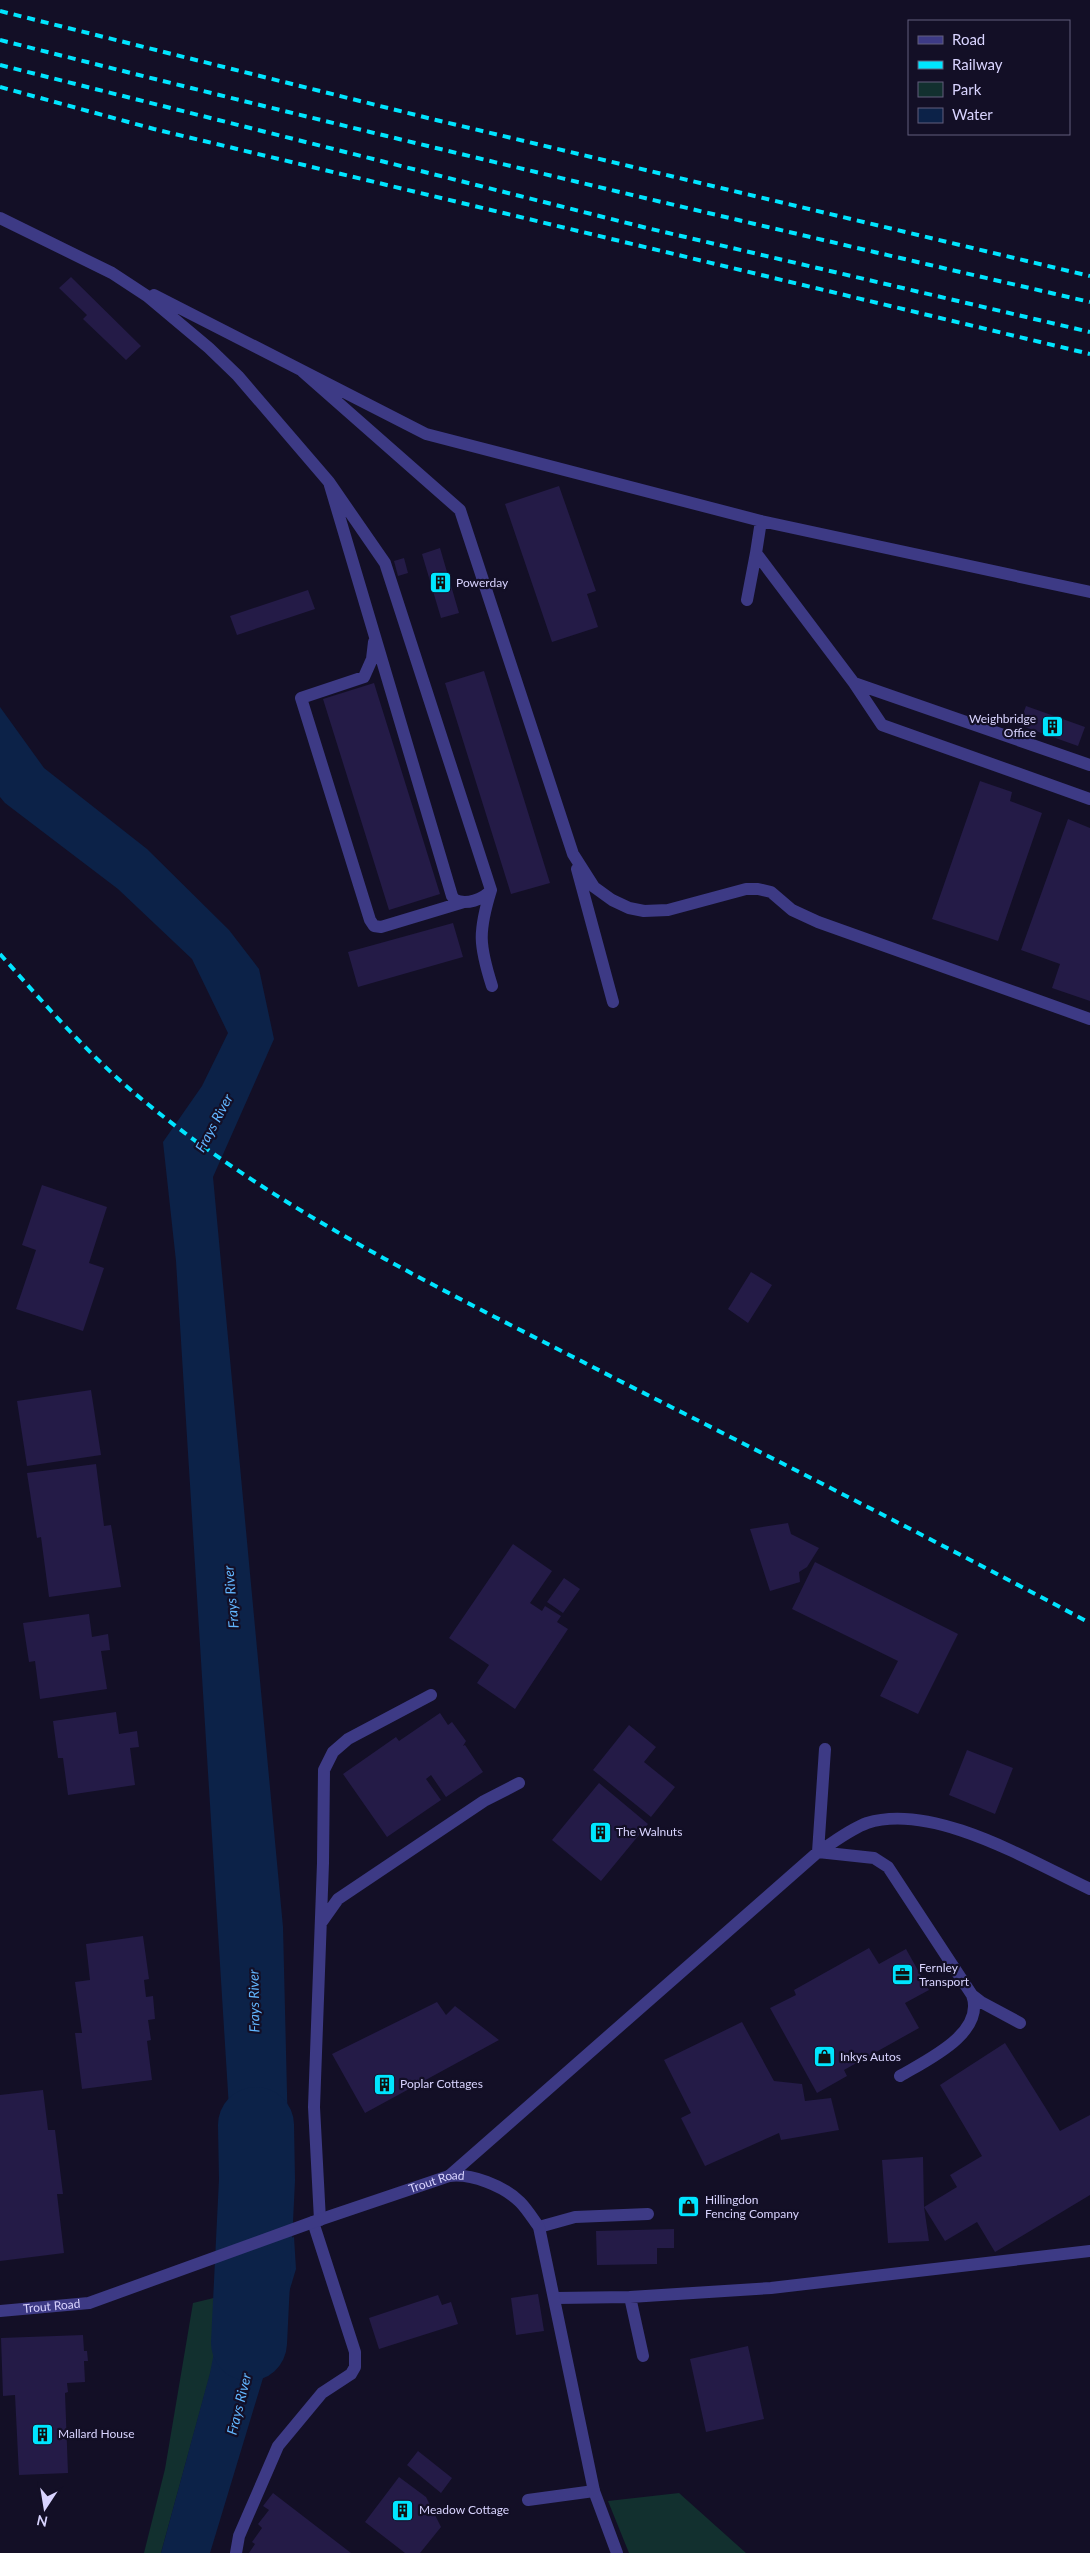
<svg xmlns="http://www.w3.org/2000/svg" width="1090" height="2553" viewBox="0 0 1090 2553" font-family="Lato,sans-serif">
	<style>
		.green { fill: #12302f }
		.water { fill: #0c2248 }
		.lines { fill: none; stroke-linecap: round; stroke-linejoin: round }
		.river { stroke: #0c2248; stroke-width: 76 }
		.building { fill: #241b47 }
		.lane { stroke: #3d3a85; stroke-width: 12 }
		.street { stroke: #3d3a85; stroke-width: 12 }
		.rail { stroke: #00e5ff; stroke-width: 4; stroke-dasharray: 8 6; stroke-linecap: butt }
		.labels { text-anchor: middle; stroke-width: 4.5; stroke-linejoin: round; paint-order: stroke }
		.poi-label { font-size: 12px; fill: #d9d4ff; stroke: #130f26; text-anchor: start }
		.street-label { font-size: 12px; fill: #d9d4ff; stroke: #130f26 }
		.water-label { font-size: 14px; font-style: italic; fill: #62b6ff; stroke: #130f26 }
	</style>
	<rect width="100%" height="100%" fill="#130f26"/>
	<!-- green -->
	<path class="green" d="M226,2295L211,2371L161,2553H144L165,2469L193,2303Z
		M679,2493L746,2553H629L608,2501Z"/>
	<!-- water -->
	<path class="water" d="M0,707L44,768L147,849L229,930L259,969L274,1039L213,1177L283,1927L290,2217L237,2236L176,1261L163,1142L202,1086L228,1033L192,959L118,889L5,803L0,797Z
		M294,2237L296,2269L210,2553H161L210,2373L233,2257Z"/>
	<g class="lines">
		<!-- river -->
		<path class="river" d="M249,2343L257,2180L256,2125"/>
	</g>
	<!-- building -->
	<path class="building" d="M71,277L141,346L126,360L83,319L87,315L59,288Z
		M559,486L596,591L587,594L598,627L552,642L505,504Z
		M440,548L459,613L441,618L422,554Z
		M404,558L408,573L398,576L394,561Z
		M308,590L315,609L237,635L230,616Z
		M484,671L550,883L511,894L445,683Z
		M374,683L440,894L389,910L323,699Z
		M1026,706L1085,727L1078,746L1019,725Z
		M980,781L1012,792L1010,801L1042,813L998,941L932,919Z
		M1068,819L1090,828V1001L1052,988L1060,964L1021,950Z
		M453,923L463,957L358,987L348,952Z
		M42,1185L107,1207L89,1263L104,1268L83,1331L16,1309L36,1250L22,1245Z
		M751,1272L772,1285L748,1323L728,1309Z
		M91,1390L101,1455L27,1466L17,1401Z
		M96,1464L104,1526L111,1525L121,1587L49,1597L41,1537L37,1538L27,1473Z
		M788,1523L791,1534L819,1548L807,1567L799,1572L800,1582L770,1591L750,1529Z
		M513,1544L552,1571L530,1603L542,1611L545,1606L561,1616L557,1622L568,1629L515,1709L477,1683L489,1665L449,1638Z
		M815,1562L958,1634L918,1714L880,1696L898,1661L792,1609Z
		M564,1578L580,1589L563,1613L547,1602Z
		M89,1614L92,1637L108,1634L110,1650L101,1651L107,1689L40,1699L35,1661L29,1662L23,1623Z
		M116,1712L119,1734L137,1731L139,1747L130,1748L135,1785L68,1795L63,1758H58L53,1721Z
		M440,1713L448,1725L452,1722L466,1741L463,1746L465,1745L483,1772L446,1797L431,1775L426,1779L441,1800L387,1837L343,1774L396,1737L399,1741Z
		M629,1725L656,1747L644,1762L675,1787L651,1817L593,1770Z
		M967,1750L1013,1768L995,1814L949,1795Z
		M599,1783L648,1824L601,1881L552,1840Z
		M143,1936L149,1979L144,1980L146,1997L153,1996L155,2019L148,2020L151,2040L147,2041L152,2080L82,2089L75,2033H82L75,1982L90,1980L86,1944Z
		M869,1948L879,1964L906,1949L929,1990L905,2003L919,2028L844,2070L847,2076L817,2093L770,2008L796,1995L794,1990Z
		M437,2002L446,2015L455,2006L499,2040L365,2113L332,2054Z
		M742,2022L774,2081L802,2084L805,2101L831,2098L839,2130L781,2140L779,2133L705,2166L681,2118L691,2113L664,2060Z
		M1005,2043L1060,2131L1090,2115V2195L995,2252L977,2222L945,2241L924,2207L957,2187L950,2175L982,2156L940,2085Z
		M43,2090L48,2130H55L63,2194H57L64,2253L0,2261V2095Z
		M923,2157L924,2207L929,2241L888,2243L882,2160Z
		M674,2229V2248H657V2264L597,2265L596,2231Z
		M538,2294L544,2331L516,2335L511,2298Z
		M438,2295L442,2305L451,2302L458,2324L379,2349L369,2318Z
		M83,2335L84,2351H87L88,2361H84L85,2382L67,2383L68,2392L65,2393L68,2473L19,2475L15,2395L3,2396L1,2338Z
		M748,2346L764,2419L706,2432L690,2359Z
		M418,2451L452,2478L441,2493L407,2465Z
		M399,2477L426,2497L441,2527L420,2553H405L365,2522Z
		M273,2493L351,2553H249L255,2544L252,2542L262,2528L258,2524L269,2510L263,2506Z"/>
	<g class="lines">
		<!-- lane -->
		<path class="lane" d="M0,218L112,273L147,296L209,348L238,376L329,482L385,563L491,890C483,900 466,905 455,900L452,896L329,482
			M154,295L426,434L761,521L1090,592
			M302,371L460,510L573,854L594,887L612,900L629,908L644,911L668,910L746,889H758L771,892L792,910L818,922L1090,1019
			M761,521L756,553L854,683L1090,765
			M747,600L756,553
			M374,642L372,659L364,677L301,698L370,920L374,926L381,927L464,902
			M854,683L882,725L1090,799
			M577,869L613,1002
			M491,890C478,932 479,945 492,986
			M818,1852C833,1843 850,1829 867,1823C933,1802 1030,1861 1090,1889
			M818,1852L825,1749
			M321,1923L338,1899L484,1801L519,1783
			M972,1995L981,2002L1020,2023
			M449,2176L818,1852L874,1858L888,1867L972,1995C986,2033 927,2060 900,2076
			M320,2220L314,2107L323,1863L324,1770L333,1752L348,1739L431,1695
			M539,2227L575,2217L648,2214
			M630,2297L771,2288L1090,2251
			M556,2298L630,2297L643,2356
			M528,2500L594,2491
			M236,2553L239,2536L278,2446L322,2393L351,2374L355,2367V2352L313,2222"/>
		<!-- street -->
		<path class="street" id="s1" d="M0,2311L89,2303L313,2222L449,2176C471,2173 504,2186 520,2202C527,2209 533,2219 539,2227L594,2491L617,2553"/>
		<!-- rail -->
		<path class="rail" d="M0,11L436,120L1090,276
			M0,40C362,132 726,218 1090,302
			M0,65L647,228L1090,332
			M0,87L154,129L1090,354
			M0,954C40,999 80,1045 125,1085C267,1208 452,1294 618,1380C776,1460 934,1540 1090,1623"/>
	</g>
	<!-- icons -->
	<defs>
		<symbol id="building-square" viewBox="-11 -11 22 22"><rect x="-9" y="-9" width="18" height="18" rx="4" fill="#00e5ff" stroke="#130f26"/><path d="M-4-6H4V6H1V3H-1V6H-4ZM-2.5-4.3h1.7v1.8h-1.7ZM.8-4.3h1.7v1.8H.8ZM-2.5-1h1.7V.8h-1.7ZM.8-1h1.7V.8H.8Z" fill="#111"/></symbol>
		<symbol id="office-square" viewBox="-11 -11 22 22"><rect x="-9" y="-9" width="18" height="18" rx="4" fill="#00e5ff" stroke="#130f26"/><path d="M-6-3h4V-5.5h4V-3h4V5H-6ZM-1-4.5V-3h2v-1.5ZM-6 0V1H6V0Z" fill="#111"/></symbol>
		<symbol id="shop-square" viewBox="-11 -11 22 22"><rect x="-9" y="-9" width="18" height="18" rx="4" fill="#00e5ff" stroke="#130f26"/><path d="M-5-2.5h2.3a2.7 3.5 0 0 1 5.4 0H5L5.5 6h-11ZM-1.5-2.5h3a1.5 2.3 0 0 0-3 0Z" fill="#111"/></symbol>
	</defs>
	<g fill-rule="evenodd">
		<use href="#building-square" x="428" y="570" width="25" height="25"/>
		<use href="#building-square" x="1040" y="714" width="25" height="25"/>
		<use href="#building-square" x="588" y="1820" width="25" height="25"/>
		<use href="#office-square" x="890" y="1962" width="25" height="25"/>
		<use href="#shop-square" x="812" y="2044" width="25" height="25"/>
		<use href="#building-square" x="372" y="2072" width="25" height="25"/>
		<use href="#shop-square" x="676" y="2194" width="25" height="25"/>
		<use href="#building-square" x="30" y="2422" width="25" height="25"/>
		<use href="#building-square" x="390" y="2498" width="25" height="25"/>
	</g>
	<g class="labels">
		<!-- poi labels -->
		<g class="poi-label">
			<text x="456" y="587">Powerday</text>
			<text x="1036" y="723" text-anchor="end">Weighbridge<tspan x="1036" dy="14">Office</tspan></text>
			<text x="616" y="1836">The Walnuts</text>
			<text x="919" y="1972">Fernley<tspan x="919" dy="14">Transport</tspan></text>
			<text x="840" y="2061">Inkys Autos</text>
			<text x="400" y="2088">Poplar Cottages</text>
			<text x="705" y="2204">Hillingdon<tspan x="705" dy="14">Fencing Company</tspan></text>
			<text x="58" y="2438">Mallard House</text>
			<text x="419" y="2514">Meadow Cottage</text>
		</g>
		<!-- street labels -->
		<g class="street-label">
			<text dy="4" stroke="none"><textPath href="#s1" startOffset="458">Trout Road</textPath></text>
			<text dy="4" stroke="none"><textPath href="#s1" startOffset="52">Trout Road</textPath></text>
		</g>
		<!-- water labels -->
		<g class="water-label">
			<text transform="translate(214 1123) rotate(-62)" y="5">Frays River</text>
			<text transform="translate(231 1597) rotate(-95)" y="5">Frays River</text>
			<text transform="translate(254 2001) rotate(-91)" y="5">Frays River</text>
			<text transform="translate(239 2404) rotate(-76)" y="5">Frays River</text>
		</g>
	</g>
	<!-- legend -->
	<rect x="908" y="20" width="162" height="115" fill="#130f26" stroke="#625e7d"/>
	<rect x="918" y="36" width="25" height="8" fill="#3d3a85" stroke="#625e7d"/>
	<text x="952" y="45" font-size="15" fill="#d9d4ff">Road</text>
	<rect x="918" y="61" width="25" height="8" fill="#00e5ff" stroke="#625e7d"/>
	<text x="952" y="70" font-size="15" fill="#d9d4ff">Railway</text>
	<rect x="918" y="82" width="25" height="15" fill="#12302f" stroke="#625e7d"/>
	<text x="952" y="95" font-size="15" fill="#d9d4ff">Park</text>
	<rect x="918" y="108" width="25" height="15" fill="#0c2248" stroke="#625e7d"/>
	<text x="952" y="120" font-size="15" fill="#d9d4ff">Water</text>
	<!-- north arrow -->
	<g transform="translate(45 2508) rotate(192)" stroke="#130f26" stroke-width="4" paint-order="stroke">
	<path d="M0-4L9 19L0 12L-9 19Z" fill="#d9d4ff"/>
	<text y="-8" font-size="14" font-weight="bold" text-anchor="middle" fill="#d9d4ff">N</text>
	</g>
</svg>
